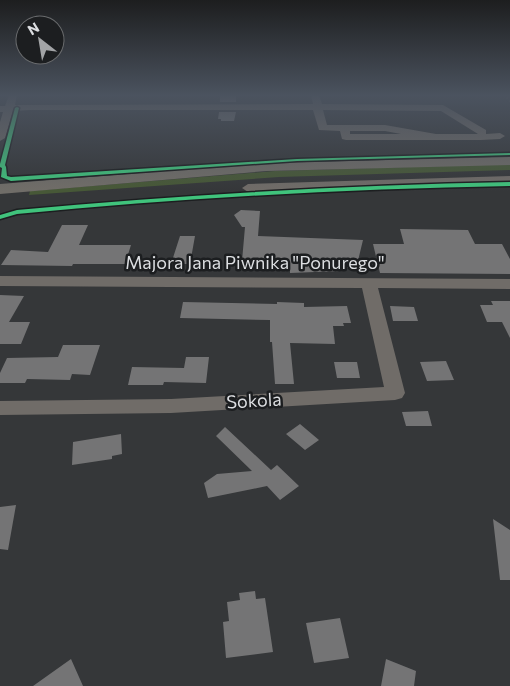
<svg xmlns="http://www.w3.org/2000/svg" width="510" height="686" viewBox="0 0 510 686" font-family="Commissioner,sans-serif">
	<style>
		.green { fill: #475837 }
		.building { fill: #747475 }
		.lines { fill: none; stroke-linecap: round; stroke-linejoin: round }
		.minor { fill: #706c68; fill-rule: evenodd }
		.major { fill: #706d68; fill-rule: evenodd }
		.rail { stroke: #6c6d6b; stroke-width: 2; stroke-dasharray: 1 3; stroke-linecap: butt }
		.cycleway-casing { stroke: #1c1e20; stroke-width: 3 }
		.cycleway { fill: #40c37c; fill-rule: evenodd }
		.labels { text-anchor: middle; stroke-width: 5; stroke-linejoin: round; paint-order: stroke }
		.street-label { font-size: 18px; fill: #dcdee1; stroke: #1c1e20 }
	</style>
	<rect width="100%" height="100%" fill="#353739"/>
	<!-- green -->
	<path class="green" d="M510,164V170L279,177L29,195L30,191L275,171Z"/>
	<!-- building -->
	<path class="building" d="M220,95H236V102H220Z
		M219,112H236L234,121H221V119H218Z
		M241,210L260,211L258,236L363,240L356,269L340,267L341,271L290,273V268H285V262L242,261L245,227H242L234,215Z
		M62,225H88L79,245H131L125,264H73L72,266L1,265L11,250L48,252Z
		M400,229L468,230L475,244H502L510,259V274L380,273L373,244H404Z
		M180,236H195L190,264H171Z
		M0,295L24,296L9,322H30L21,344H0Z
		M491,301H510V338L502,322H487L480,305H493Z
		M183,302L277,304V302L304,303V307L347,306L351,323H343L344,326H333L335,344L290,343L294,384H275L272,342H270V320L180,318Z
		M390,306L414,307L418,321H393Z
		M63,345H100L90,375L72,374L70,380L27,379L25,383H0V373L7,358L58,357Z
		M186,357H209L206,383L164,382L163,385H128L132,367L184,368Z
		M446,361L454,380L427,381L420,362Z
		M334,362H357L360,378H337Z
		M428,411L432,426H406L402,412Z
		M300,424L319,440L305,450L286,434Z
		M225,427L271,470L277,465L299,486L280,500L267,486L208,498L204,483L217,474L252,471L216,436Z
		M121,434L122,454L112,456V459L72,465L73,442Z
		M16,505L8,550L0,549V507Z
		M493,519L510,530V580H500Z
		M255,591L256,599L265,598L273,652L226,658L223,622L229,621L227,602L240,600L239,593Z
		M340,618L349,658L314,663L306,623Z
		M71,659L83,686H33Z
		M386,659L416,671L414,686H381Z"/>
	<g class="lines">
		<!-- minor -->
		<path class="minor" d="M9,95H17L15,105L313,104L311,95H319L322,104L443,105L486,130V134L500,133L505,136L500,139L481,140H346L342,139L340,131L319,130L313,110H30L13,111L5,138L0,141V122L3,112H0V106H5ZM323,110L441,111L478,134H436L385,125H327ZM350,131H385L401,134H350Z
			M510,176V184L248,192L242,188L248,184Z
			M0,276L510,279V289L378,288L405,393L402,398L395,400L171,413L0,415V401L171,399L384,387L362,288L0,286Z"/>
		<!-- major -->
		<path class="major" d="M510,157V165L267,171L0,194V184L267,163Z"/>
		<!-- rail -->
		<path class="rail" d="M504,95L510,101"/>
		<defs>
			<path id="cycleway" d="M17,107L19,108L5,165L6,167L7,176L11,177L297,159L510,153V155L297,161L11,181L1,177L2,168L0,167V164L15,108Z
				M510,182V186C345,189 181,198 17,214L0,219V215L17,210C181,195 345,185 510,182Z"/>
		</defs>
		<!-- cycleway casing -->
		<use href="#cycleway" class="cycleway-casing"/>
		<!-- cycleway -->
		<use href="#cycleway" class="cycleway"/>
	</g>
	<!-- sky -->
	<linearGradient id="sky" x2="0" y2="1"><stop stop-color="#1d1e1f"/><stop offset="0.5" stop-color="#4b535f"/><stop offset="1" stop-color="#4b535f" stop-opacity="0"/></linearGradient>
	<rect width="510" height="191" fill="url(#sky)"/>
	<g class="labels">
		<!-- street labels -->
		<g class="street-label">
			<text x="255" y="269">Majora Jana Piwnika "Ponurego"</text>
			<text transform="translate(254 401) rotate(-3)" y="6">Sokola</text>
		</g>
	</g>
	<!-- north arrow -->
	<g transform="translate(40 40) rotate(329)"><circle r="24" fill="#1c1e20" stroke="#696b6d"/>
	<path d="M0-4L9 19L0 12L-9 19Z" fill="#a2a4a6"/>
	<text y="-8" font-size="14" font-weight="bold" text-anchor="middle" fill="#dcdee1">N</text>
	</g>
</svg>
